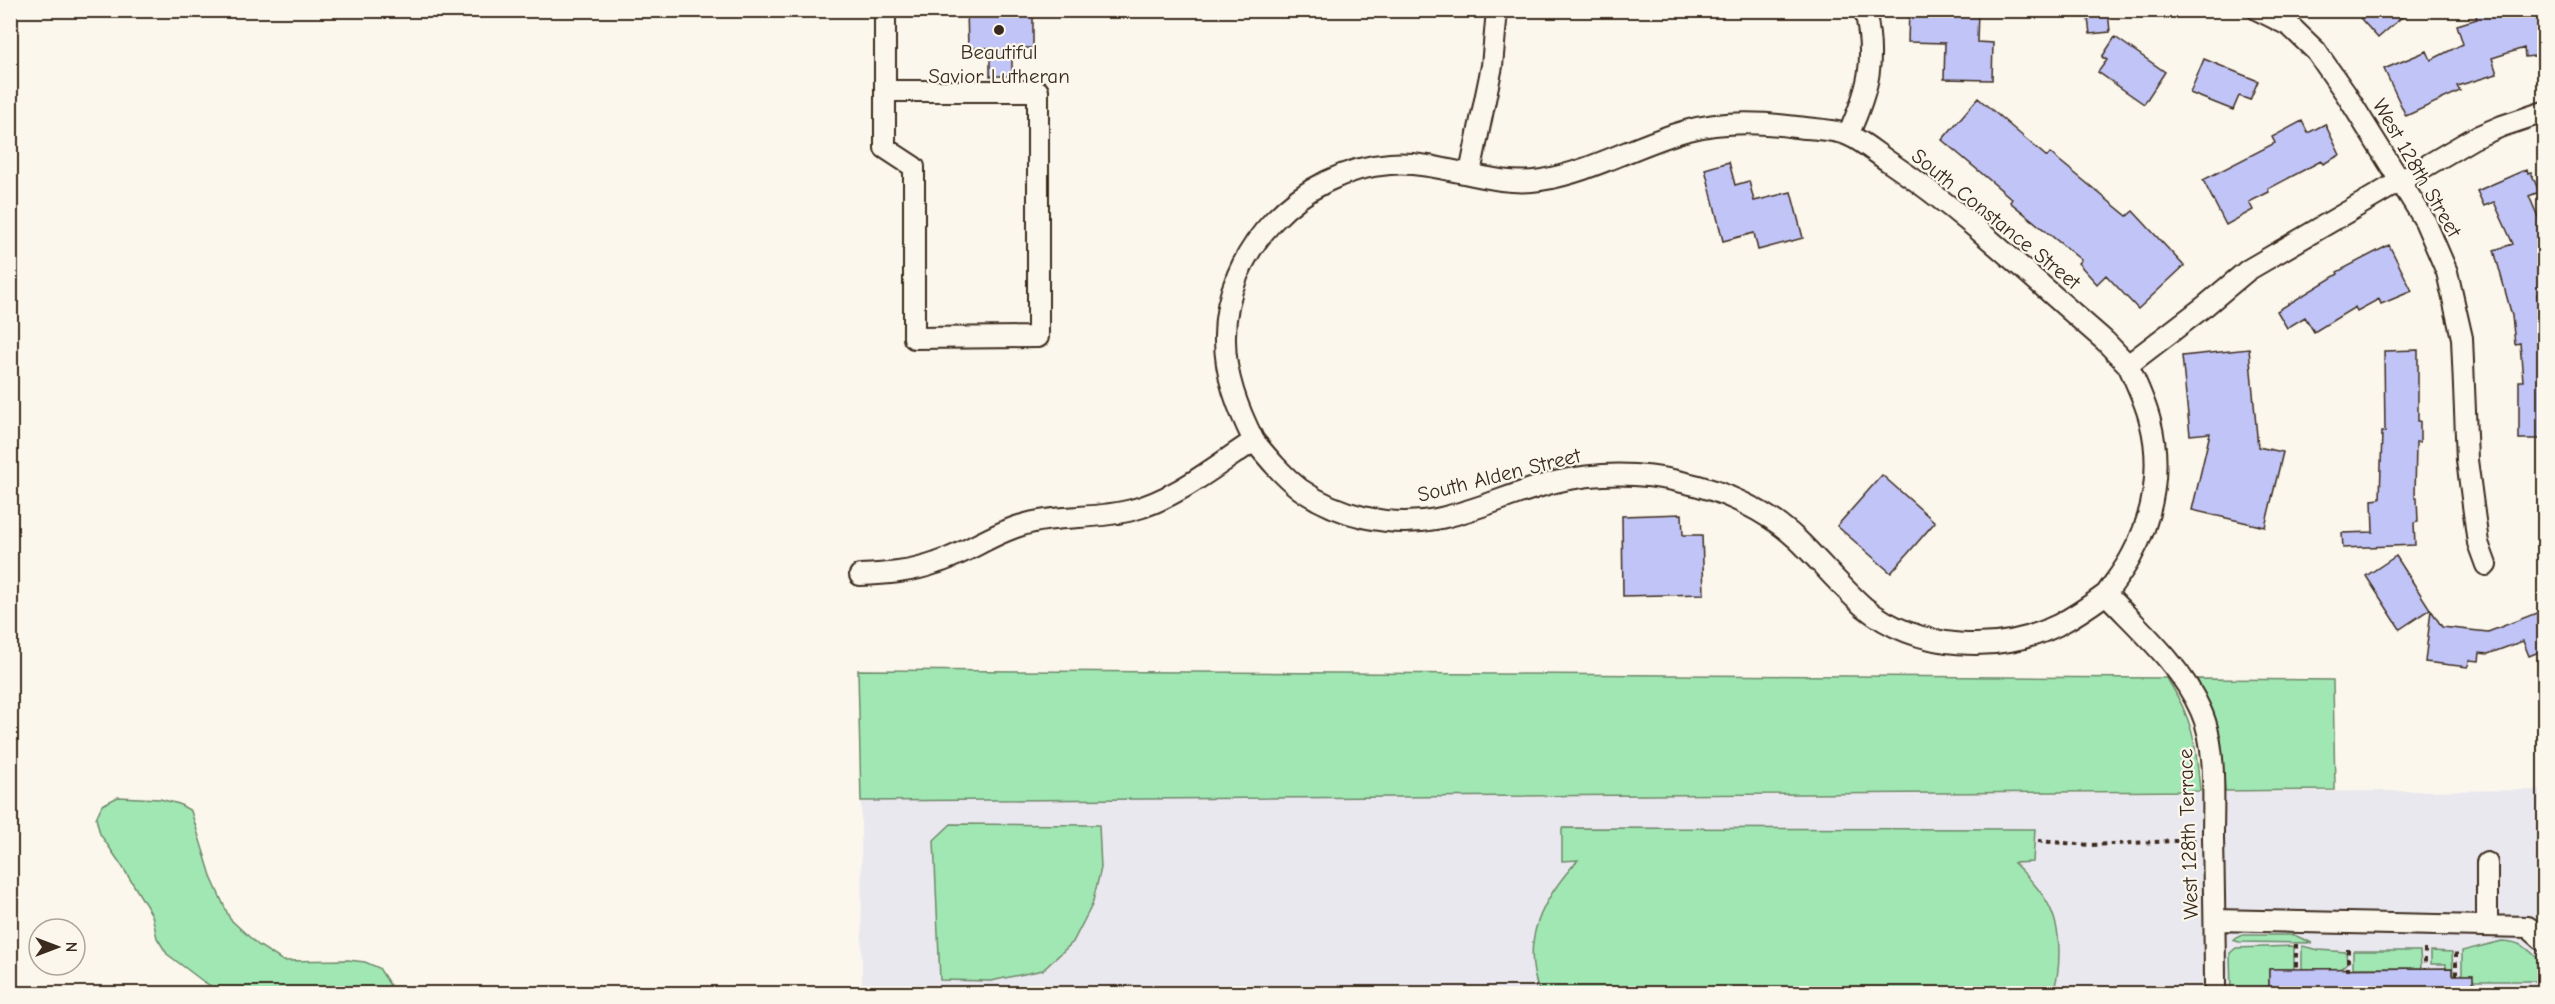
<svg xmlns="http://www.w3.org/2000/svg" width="2555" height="1004" viewBox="0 0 2555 1004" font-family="'Comic Neue',sans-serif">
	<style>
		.built { fill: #eae8ef }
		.green { fill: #a1e7b4; stroke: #6e8869; stroke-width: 1.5 }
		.building { fill: #c1c4f6; stroke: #3b2a1e; stroke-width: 1.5 }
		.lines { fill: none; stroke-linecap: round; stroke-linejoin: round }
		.minor-casing { stroke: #3b2a1e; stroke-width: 24 }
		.path { stroke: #3b2a1e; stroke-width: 4; stroke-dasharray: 4.5 4.5; stroke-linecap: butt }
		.minor { stroke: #fbf7ec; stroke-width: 20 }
		.poi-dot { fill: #3b2a1e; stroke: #fbf7ec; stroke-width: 2 }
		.labels { text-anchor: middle; stroke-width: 4.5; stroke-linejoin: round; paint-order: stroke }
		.poi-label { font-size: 21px; fill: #3b2a1e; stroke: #fbf7ec }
		.street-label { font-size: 21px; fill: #3b2a1e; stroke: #fbf7ec }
	</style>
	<rect width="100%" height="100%" fill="#fbf7ec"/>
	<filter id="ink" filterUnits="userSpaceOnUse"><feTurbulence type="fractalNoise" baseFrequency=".0167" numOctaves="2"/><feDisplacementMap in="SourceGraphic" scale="12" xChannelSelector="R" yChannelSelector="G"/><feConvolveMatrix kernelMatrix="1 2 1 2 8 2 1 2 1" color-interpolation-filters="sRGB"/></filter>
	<g filter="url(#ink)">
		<!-- built -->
		<path class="built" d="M2544,790V993H862L861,801Z"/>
		<!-- green -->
		<path class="green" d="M858,670L2167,678C2193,720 2196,742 2200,791L861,801Z
			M2197,679L2333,680L2335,790L2225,791L2221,739Z
			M118,797L160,799L179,804L191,811L212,879L230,919L258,945L283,961L348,960L365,962L379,968L395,993H222L204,982L167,954L157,938L152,915L122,866L100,834L96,818L102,805Z
			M951,824L1099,825L1101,868L1092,905L1073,942L1043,970L991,981L940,980L934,840Z
			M1562,828L2035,829L2033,862L2014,863C2042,890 2059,910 2059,952C2059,966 2058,981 2052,994L1540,993C1519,941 1543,898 1578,860L1562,861Z
			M2243,935H2294L2312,943L2239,942L2233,940Z
			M2502,941C2522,941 2531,951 2544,965V981H2473L2472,975H2462V951Z
			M2294,946V969H2269V993H2231L2230,953L2236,948Z
			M2302,946L2319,950L2346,952L2347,963L2340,969H2302Z
			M2353,951H2420L2421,968H2353Z
			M2431,951L2452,952L2453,975L2452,969L2446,968V964H2431Z"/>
		<!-- building -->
		<path class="building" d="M967,10H1033V48H1012V76H990V48H968Z
			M1909,10H1978L1977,42L1993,43L1992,80L1944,79L1945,43L1908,42Z
			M2087,10H2108L2110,32L2090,34Z
			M2353,10H2410L2378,38Z
			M2474,10H2544V55L2525,57L2524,48L2492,58L2497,74L2457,86L2460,91L2406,116L2384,69L2427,51L2431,60L2463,44L2457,25L2477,19Z
			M2115,37L2165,72L2144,104L2098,72L2107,60L2102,57Z
			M2204,59L2258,81L2250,100L2239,96L2233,110L2190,93Z
			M1978,98L2047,157L2050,153L2127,216L2133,211L2184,266L2138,309L2106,275L2097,284L2078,263L2081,260L2010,202L2012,199L1942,140Z
			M2302,121L2308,133L2325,124L2340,155L2323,164L2321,161L2268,189L2269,192L2249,202L2253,210L2226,225L2203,180L2275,143L2272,137Z
			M1729,162L1735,185L1749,181L1754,201L1791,192L1803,238L1758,250L1754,233L1723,241L1705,169Z
			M2527,169L2528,173L2531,172L2539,192L2529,196L2544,231V292L2537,294L2540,329H2544V439H2519V381H2523L2520,343L2515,344L2512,316L2494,250L2513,244L2494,202L2484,206L2477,191Z
			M2389,245L2412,291L2381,304L2379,299L2357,311L2355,307L2314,332L2305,317L2287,328L2277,311L2338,274L2337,272Z
			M2249,349L2258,447L2283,452L2265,527L2192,510L2210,433L2190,435L2182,356Z
			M2418,350V421H2420V442H2416L2415,498H2417L2418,522L2414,523L2415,545L2343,548L2342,533L2373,532L2372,500L2380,499L2382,432H2385L2384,351Z
			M1882,475L1935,522L1891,573L1837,526Z
			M1682,514L1683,535H1702L1704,594L1623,596L1622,516Z
			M2396,556L2430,609L2400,629L2366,576Z
			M2431,610L2442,627L2488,632L2544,610V650L2529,656L2523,641L2488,654L2480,653L2479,661L2469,660L2468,667L2425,662Z
			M2452,968V975H2473V993H2269V969Z"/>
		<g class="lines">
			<defs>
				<path id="minor" d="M885,10V148L914,167V338L1038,337V91H885
					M2258,10L2290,26L2316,51L2346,94L2425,221L2447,272L2462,338L2467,460L2478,543L2486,565
					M1848,135C1869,89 1876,61 1865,10
					M1470,173L1492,66L1497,10
					M2128,365C2136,383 2145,401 2150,421C2162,466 2154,515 2132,555C2125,569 2115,581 2106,594C2140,630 2181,665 2201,711C2217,746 2213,799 2213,838C2214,890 2215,942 2215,994
					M1254,441C1238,409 1225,376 1225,340C1223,250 1302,170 1390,164C1441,160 1491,188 1541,180C1591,172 1636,145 1685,131C1720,121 1760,122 1796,127C1812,129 1833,129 1848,135C1863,141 1878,155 1892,164C1968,215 2035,281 2105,341L2128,365L2205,306L2248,270L2474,138L2502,126L2544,112
					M860,575C886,574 911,572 936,563C965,554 990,535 1019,526C1055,514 1095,520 1132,510C1176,499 1216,465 1254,441C1268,458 1282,475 1300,489C1338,516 1390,528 1436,519C1477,511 1515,492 1555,482C1597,472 1640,472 1682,482C1722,490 1767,511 1797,539C1820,561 1840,586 1864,607C1917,650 1998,655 2058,625C2075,616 2091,605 2106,594
					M2215,920L2528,927L2544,941
					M2487,925V863"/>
			</defs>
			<!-- minor casing -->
			<use href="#minor" class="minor-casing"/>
			<!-- path -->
			<path class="path" d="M2038,841L2091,845L2196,840
				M2296,944V969
				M2348,949V971
				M2425,949V968
				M2456,975V949"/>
			<!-- minor -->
			<use href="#minor" class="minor"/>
		</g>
	</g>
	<!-- markers -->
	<circle class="poi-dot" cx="999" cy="30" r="6"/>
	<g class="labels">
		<!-- poi labels -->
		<g class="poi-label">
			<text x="999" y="59">Beautiful<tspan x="999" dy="24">Savior Lutheran</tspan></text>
		</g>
		<!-- street labels -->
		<g class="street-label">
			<text transform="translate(2417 168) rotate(60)" y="7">West 128th Street</text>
			<text transform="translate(1996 219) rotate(39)" y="7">South Constance Street</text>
			<text transform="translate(1499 475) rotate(-14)" y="7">South Alden Street</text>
			<text transform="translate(2188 834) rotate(-92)" y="7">West 128th Terrace</text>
		</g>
	</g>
	<!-- margin -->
	<rect width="2555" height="1004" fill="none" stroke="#fbf7ec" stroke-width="36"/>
	<rect x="18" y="18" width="2519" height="968" fill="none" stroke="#3b2a1e" stroke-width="2" filter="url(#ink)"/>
	<!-- north arrow -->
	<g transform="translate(57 947) rotate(90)"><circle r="28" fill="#fbf7ec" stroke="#aea59a" stroke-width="1.5"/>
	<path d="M0-4.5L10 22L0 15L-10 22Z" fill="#3b2a1e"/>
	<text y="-9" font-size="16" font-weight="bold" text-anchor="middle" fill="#3b2a1e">N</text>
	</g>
</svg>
